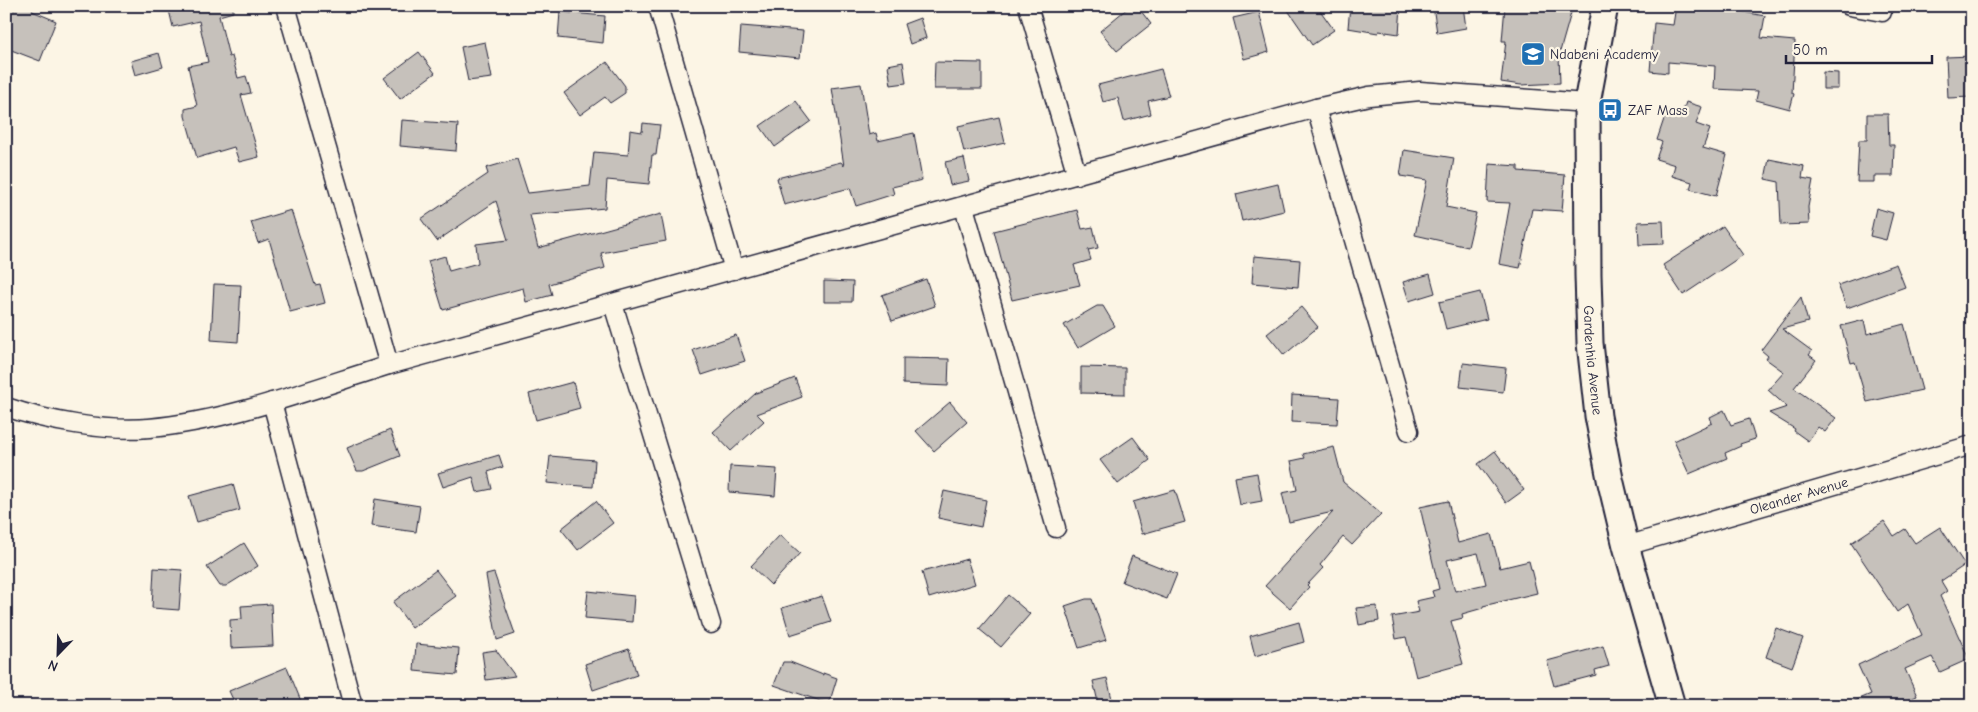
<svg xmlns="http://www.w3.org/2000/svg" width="1978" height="712" viewBox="0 0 1978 712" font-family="'Comic Neue',sans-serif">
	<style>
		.building { fill: #c6c1bb; stroke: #22223b; fill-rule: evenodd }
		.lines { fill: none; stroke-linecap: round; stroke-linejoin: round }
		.minor-casing { stroke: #22223b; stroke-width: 21 }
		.secondary-casing { stroke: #22223b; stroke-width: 29 }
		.minor { stroke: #fcf5e5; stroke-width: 18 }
		.secondary { stroke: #fcf5e5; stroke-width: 25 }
		.labels { text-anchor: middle; stroke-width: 4.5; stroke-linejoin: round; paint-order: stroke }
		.poi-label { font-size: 14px; fill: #22223b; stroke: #fcf5e5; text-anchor: start }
		.street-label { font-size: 14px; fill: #22223b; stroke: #fcf5e5 }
	</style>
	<rect width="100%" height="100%" fill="#fcf5e5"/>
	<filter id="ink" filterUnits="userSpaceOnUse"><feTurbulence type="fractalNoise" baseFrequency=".02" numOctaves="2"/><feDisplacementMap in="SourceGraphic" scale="10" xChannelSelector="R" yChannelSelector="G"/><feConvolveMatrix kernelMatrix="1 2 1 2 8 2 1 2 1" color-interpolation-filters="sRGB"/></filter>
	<g filter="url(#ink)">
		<!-- building -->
		<path class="building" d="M15,6H34L32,11L56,21L40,61L6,48V28Z
			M168,6H233V12L219,16L229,57L232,56L238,78L246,76L251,93L241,95L259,157L239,162L234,147L197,158L185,116V109L197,106L188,66L208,62L199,21L173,27Z
			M1130,6H1137L1151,24L1117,51L1100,31Z
			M1285,6H1317L1334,30L1312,45Z
			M1350,6H1401L1399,34L1379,31L1378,33L1348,28Z
			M1433,6H1463L1466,28L1437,33Z
			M1505,6H1573L1559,55L1560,83L1521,85L1501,82L1506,41H1502Z
			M1676,6H1710L1765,16L1761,38L1795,41L1792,93L1794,94L1790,109L1756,100L1758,91L1714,89L1715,66L1668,62V73L1650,71L1654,23L1673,25Z
			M560,12L605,16L603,43L558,38Z
			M1259,12L1269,52L1244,59L1233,18Z
			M920,18L926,38L910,44L904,24Z
			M741,26L803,31L800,58L739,52Z
			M485,42L492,78L468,81L461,47Z
			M419,52L435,73L400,99L384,78Z
			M159,53L163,67L135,75L131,61Z
			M1972,56V97L1948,98L1946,57Z
			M607,62L625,86V93L610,103L605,97L580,115L564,93Z
			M903,62L906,83L891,85L888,65Z
			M935,62L982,63V89H934Z
			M1161,69L1169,96L1148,101L1151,114L1124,121L1118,98L1103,102L1098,85Z
			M1823,72L1838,73V89H1823Z
			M861,84L869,135L876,133L878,141L914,133L922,180L892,187L894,194L856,206L850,188L784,205L777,178L841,162L844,166L832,88Z
			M796,101L811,121L775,147L760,126Z
			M1686,102L1702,107L1696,124L1710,129L1703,148L1727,155L1716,196L1690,189L1692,182L1672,176L1675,165L1656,159L1662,142L1657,140L1667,110L1682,114Z
			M1867,114H1888L1889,145H1894L1893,176H1874V182H1857L1859,140H1867Z
			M999,117L1005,143L964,152L958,126Z
			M402,120L458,124L456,151L400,146Z
			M643,123L660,125L656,155H652L649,184L607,180L605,208L530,215L538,248L661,214L666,241L601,253L605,268L549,284L552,295L526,302L523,288L443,310L428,261L445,256L449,271L478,263L476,244L508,240L496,201L437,241L421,219L488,174L486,168L517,159L528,193L590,186L594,152L628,155L630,130L642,132Z
			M1404,150L1454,158L1446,207L1476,213L1468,247L1415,235L1427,180L1400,176Z
			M964,158L969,181L950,185L945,162Z
			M1769,159L1804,166L1802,178L1813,180L1808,207L1809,224L1781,225L1779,182L1765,179Z
			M1489,164L1518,166V171L1565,175L1562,211L1532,209L1520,268L1499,264L1510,203L1487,202Z
			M1278,184L1284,211L1242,221L1236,194Z
			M1876,208L1893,213L1886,240L1870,236Z
			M291,210L315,285L320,284L325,303L290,312L269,239L258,243L251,222Z
			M1077,210L1082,229L1093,227L1098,248L1088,250L1091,260L1074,265L1080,285L1012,300L994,231Z
			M1663,221L1664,244L1639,245L1638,222Z
			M1723,226L1743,255L1683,295L1663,265Z
			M1254,256L1300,260L1298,287L1252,283Z
			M1896,264L1905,287L1847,308L1838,285Z
			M1430,274L1435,293L1409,301L1403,282Z
			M926,279L935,306L892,321L882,295Z
			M824,281L853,282L852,302H824Z
			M214,284L241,285L238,342L211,340Z
			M1480,292L1487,319L1446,329L1439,302Z
			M1801,297L1808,322L1782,329L1812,351L1809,355L1816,360L1794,388L1836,418L1825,432L1818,427L1808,441L1794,431L1795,429L1769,413L1787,407L1768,390L1784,372L1766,359L1768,356L1761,350Z
			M1097,306H1103L1115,326L1078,348L1064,325Z
			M1301,307L1318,327L1284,355L1267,334Z
			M1864,320L1867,334L1904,324L1922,390L1867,402L1855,362L1851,363L1841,326Z
			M736,335L745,361L702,375L693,350Z
			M903,358L949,359L948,386L903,384Z
			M1463,363L1506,368L1503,392L1460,387Z
			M1081,367L1125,368V394L1081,393Z
			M795,378L802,397L757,414L764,421L731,451L713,432L756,393Z
			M573,382L580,408L536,420L529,394Z
			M1292,395L1339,398L1337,424L1291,422Z
			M950,402L967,422L934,451L916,431Z
			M1724,410L1731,425L1749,419L1755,439L1740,444L1741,446L1725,453L1727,458L1689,474L1674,441L1712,423L1710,417Z
			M390,430L400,456L363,471H357L347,448Z
			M1133,437L1150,460L1118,484L1100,460Z
			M1334,447L1343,482L1381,514L1352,545L1343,537L1320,565L1323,568L1307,585L1309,587L1290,608L1265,586L1333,512L1289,522L1282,493L1297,490L1291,461L1305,458L1303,454Z
			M1495,451L1524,490L1506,503L1478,464Z
			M499,455L503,467L488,472L492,489L477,492L473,477L443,487L438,473Z
			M550,456L595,460L593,487L547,483Z
			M730,466L777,469L775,496L729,492Z
			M1257,473L1262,501L1240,505L1235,477Z
			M233,484L240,510L197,522L189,496Z
			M1175,490L1185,522L1142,534L1133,502Z
			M944,491L986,500L981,527L938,518Z
			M375,499L420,506L416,532L371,526Z
			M596,501L613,523L578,550L561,529Z
			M1448,501L1458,543L1491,534L1500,568L1529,561L1537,593L1483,606V608L1462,614L1463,618L1451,621L1463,664L1416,677L1406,637L1396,639L1392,617L1419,612L1416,601L1434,597L1432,591L1439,589L1420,507ZM1478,553L1486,584L1455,591L1447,560Z
			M1884,521L1894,536L1905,529L1915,543L1940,527L1965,565L1941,581L1947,591L1940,596L1969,659L1940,672L1932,657L1905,669L1917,696L1895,706H1843L1871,694L1858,665L1922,635L1908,604L1897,612L1851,543Z
			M780,535L800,553L771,585L751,566Z
			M244,543L258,566L226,586H220L207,567Z
			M1132,556L1177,574L1167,599L1122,582Z
			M967,559L975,584L929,598L922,572Z
			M154,568L182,570L179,610L152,608Z
			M436,570L456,596L412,628L393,602Z
			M494,573L515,634L497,640L486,575Z
			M588,591L634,596L632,622L585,618Z
			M1008,595L1030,614L1001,647L979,629Z
			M822,596L831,622L790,635L782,608Z
			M1086,599H1092L1106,640L1079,648L1065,606Z
			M271,604L273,646L231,648L230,620L242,619L241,606Z
			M1377,606L1379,621L1359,625L1356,608Z
			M1299,622L1304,642L1255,656L1250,636Z
			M1776,628L1803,638L1792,667L1766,657Z
			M416,644L459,648L457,675L414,671Z
			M1603,646L1609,666L1595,670L1596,675L1554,686L1547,661Z
			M629,649L637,675L593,690L585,664Z
			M496,650L515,676L486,680L482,652Z
			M783,662H790L823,675V673L837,678L829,704L774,685Z
			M287,667L303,706H236L229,691Z
			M1107,678L1112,699L1098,702L1093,681Z"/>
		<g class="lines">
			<defs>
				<g id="minor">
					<path d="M286,6L389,365"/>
					<path d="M658,6L734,270"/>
					<path d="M1028,6L1077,175"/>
					<path d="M1849,6L1882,12"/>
					<path d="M1316,108L1409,431"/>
					<path d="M964,207L1056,528"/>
					<path d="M613,304L711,624"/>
					<path d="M272,402L353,706"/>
					<path d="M6,407C46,421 107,432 149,428C229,421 312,389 389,365L1316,108L1369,96L1420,91L1587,103"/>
					<path id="s1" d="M1626,546L1972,445"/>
				</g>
				<g id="secondary">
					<path id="s2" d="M1605,6L1587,103L1588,275L1590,343L1598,416L1610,479L1626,546L1672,706"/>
				</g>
			</defs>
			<!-- minor casing -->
			<use href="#minor" class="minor-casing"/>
			<!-- secondary casing -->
			<use href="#secondary" class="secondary-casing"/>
			<!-- minor -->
			<use href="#minor" class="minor"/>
			<!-- secondary -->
			<use href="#secondary" class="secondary"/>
		</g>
	</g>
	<!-- icons -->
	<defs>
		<symbol id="school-square" viewBox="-11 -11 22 22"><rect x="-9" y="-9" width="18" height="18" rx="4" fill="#1f6fb2" stroke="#fcf5e5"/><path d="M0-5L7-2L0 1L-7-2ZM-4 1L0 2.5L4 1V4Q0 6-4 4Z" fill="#fff"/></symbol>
		<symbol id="bus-square" viewBox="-11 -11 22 22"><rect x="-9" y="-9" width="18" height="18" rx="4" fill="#1f6fb2" stroke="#fcf5e5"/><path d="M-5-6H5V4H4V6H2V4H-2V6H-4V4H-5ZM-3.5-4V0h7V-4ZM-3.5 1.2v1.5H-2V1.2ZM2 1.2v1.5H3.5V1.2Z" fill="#fff"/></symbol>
	</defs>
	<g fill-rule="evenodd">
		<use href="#school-square" x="1519" y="40" width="28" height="28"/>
		<use href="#bus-square" x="1596" y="96" width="28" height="28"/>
	</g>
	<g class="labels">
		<!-- poi labels -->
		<g class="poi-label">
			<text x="1550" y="59">Ndabeni Academy</text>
			<text x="1628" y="115">ZAF Mass</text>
		</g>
		<!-- street labels -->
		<g class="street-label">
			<text dy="5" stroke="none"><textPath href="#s2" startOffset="356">Gardenhia Avenue</textPath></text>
			<text dy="5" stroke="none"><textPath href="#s1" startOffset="180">Oleander Avenue</textPath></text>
		</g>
	</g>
	<!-- margin -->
	<rect width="1978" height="712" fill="none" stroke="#fcf5e5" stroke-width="25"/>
	<rect x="12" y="12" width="1953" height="687" fill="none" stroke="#22223b" stroke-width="2" filter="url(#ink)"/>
	<!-- north arrow -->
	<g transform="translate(58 654) rotate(203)" stroke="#fcf5e5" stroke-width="4" paint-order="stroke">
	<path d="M0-4L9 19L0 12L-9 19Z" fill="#22223b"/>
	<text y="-8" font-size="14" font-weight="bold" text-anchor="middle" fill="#22223b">N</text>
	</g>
	<!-- scale -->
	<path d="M1786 55v8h146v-8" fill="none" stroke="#22223b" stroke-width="2.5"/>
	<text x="1793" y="55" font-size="15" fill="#22223b" stroke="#fcf5e5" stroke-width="4" paint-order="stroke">50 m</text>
</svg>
